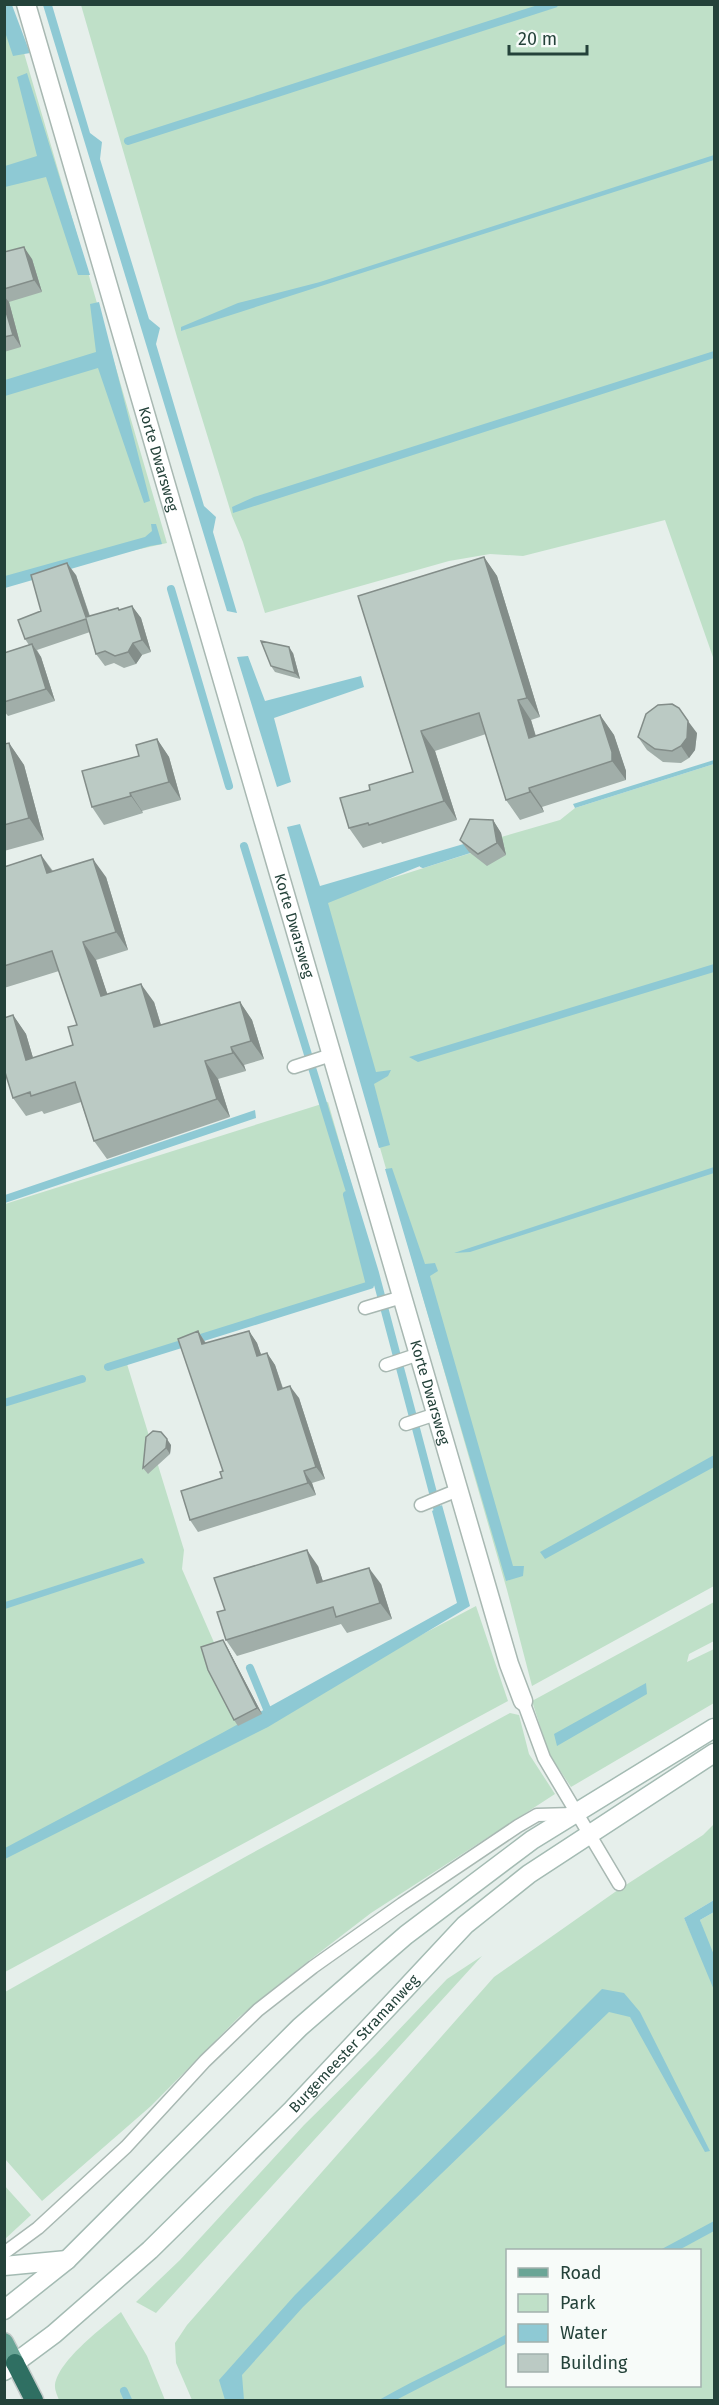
<svg xmlns="http://www.w3.org/2000/svg" width="719" height="2405" viewBox="0 0 719 2405" font-family="'Fira Sans',sans-serif">
	<style>
		.green { fill: #bfe0c8; fill-rule: evenodd }
		.water { fill: #8ec9d4 }
		.lines { fill: none; stroke-linecap: round; stroke-linejoin: round }
		.stream { stroke: #8ec9d4; stroke-width: 8 }
		.lane-casing { stroke: #a8b8b2; stroke-width: 15 }
		.street-casing { stroke: #a8b8b2; stroke-width: 21 }
		.secondary-casing { stroke: #a4bbb3; stroke-width: 21 }
		.primary-casing { stroke: #c2cac8; stroke-width: 21 }
		.highway-casing { stroke: #c2cac8; stroke-width: 21 }
		.lane { stroke: #fff; stroke-width: 12 }
		.street { stroke: #fff; stroke-width: 18 }
		.secondary { stroke: #fff; stroke-width: 18 }
		.primary { stroke: #6aa596; stroke-width: 18 }
		.highway { stroke: #2f6f62; stroke-width: 18 }
		.wall { fill: #a1aea9 }
		.shaded-wall { fill: #838d89 }
		.building { fill: #bbcac4; stroke: #838d89; stroke-width: 1.5 }
		.labels { text-anchor: middle; stroke-width: 5; stroke-linejoin: round; paint-order: stroke }
		.street-label { font-size: 15px; fill: #24423a; stroke: #f7fbf9 }
	</style>
	<rect width="100%" height="100%" fill="#e6efeb"/>
	<!-- green -->
	<path class="green" d="M4,5H10L167,543L5,579Z
		M81,5H714V660L665,520L523,556L490,554L449,561L265,613L243,542L232,516L177,337Z
		M714,764V1586L532,1686L507,1590L310,904L471,853L470,846L560,820L575,808Z
		M328,1102L380,1284L127,1364L184,1550L182,1569L250,1725L476,1606L508,1701L5,1972V1204Z
		M714,1602V1641L689,1654L687,1662L714,1649V1703L571,1787L549,1754L532,1701Z
		M510,1713L519,1715L529,1754L555,1794L371,1913L302,1966L239,2017L151,2106L42,2201L5,2159V1992L245,1857Z
		M714,1824V1900L684,1918L714,1986V2400H192L176,2363L175,2343L187,2325L494,1977L615,1892L703,1835ZM508,2250H700V2386H508Z
		M714,1912V1961L700,1920Z
		M482,1956L156,2313L136,2302L180,2260L304,2125L375,2055L447,1979Z
		M4,2185L31,2215L5,2239H4Z
		M121,2312L147,2356L165,2400H59C58,2397 55,2391 55,2387C55,2363 103,2327 121,2312Z"/>
	<!-- water -->
	<path class="water" d="M4,5H12L30,53L13,56L5,32Z
		M43,5H52L90,133L102,142L100,159L149,319L160,328L156,344L204,506L216,517L213,532L237,613L227,611Z
		M27,73L90,275H78L46,177L5,187V166L37,156L17,77Z
		M714,155V160L181,331V327L238,303L320,282Z
		M99,302L150,501L144,503L98,368L5,396V380L96,352L90,304Z
		M714,351V358L233,513L232,507L254,497Z
		M151,524H156L162,544L150,546L5,588V576L145,537L152,531Z
		M248,656L265,701L361,676L364,687L274,718L291,782L277,787L237,657Z
		M714,760V764L575,808L573,804Z
		M300,824L320,886L467,843L470,846L328,903L376,1072L391,1070L388,1076L374,1084L390,1145L379,1148L287,827Z
		M714,964V972L418,1062L409,1057Z
		M255,1110L256,1118L5,1203V1195Z
		M714,1167V1173L470,1252L454,1253Z
		M392,1168L425,1264L435,1263L438,1271L430,1276L513,1566H524L523,1576L506,1581L385,1169Z
		M714,1455V1467L545,1559L540,1552Z
		M442,1505L470,1606L268,1727L5,1859V1848L222,1733L457,1603L432,1511Z
		M142,1558L145,1563L5,1609V1602Z
		M646,1683L647,1694L557,1746L554,1734Z
		M714,1900V1912L700,1920L714,1955V1990L684,1918Z
		M602,1989L624,1993L640,2012L710,2151L705,2152L630,2017L609,2012L303,2307L242,2375L244,2400H225L219,2380L295,2295Z
		M714,2221V2231L679,2250H660Z
		M507,2334V2343L396,2400H379C421,2376 465,2357 507,2334Z"/>
	<g class="lines">
		<!-- stream -->
		<path class="stream" d="M128,141L554,4
			M171,589L229,786
			M244,846L375,1273L437,1508
			M423,864L473,848
			M108,1367L370,1285L347,1195
			M4,1403L82,1379
			M250,1668L267,1709
			M124,2391L128,2400"/>
		<defs>
			<path id="lane" d="M294,1067L331,1055
				M365,1308L402,1297
				M386,1365L419,1354
				M406,1424L436,1414
				M421,1505L458,1490
				M523,1701L544,1758L619,1884
				M4,2253L38,2228L126,2147L205,2061L258,2010L313,1967L402,1904L518,1826L537,1815L573,1814"/>
			<g id="street">
				<path id="s1" d="M26,4L509,1664L523,1701"/>
			</g>
			<g id="secondary">
				<path d="M4,2266L67,2260"/>
				<path d="M4,2310L67,2260L300,2027L406,1935L532,1840L714,1728"/>
				<path id="s2" d="M4,2371L54,2334L150,2250L292,2110L465,1925L529,1874L714,1753"/>
			</g>
			<path id="primary" d="M4,2342L15,2363"/>
			<path id="highway" d="M15,2363L34,2400"/>
		</defs>
		<!-- lane casing -->
		<use href="#lane" class="lane-casing"/>
		<!-- street casing -->
		<use href="#street" class="street-casing"/>
		<!-- secondary casing -->
		<use href="#secondary" class="secondary-casing"/>
		<!-- primary casing -->
		<use href="#primary" class="primary-casing"/>
		<!-- highway casing -->
		<use href="#highway" class="highway-casing"/>
		<!-- lane -->
		<use href="#lane" class="lane"/>
		<!-- street -->
		<use href="#street" class="street"/>
		<!-- secondary -->
		<use href="#secondary" class="secondary"/>
		<!-- primary -->
		<use href="#primary" class="primary"/>
		<!-- highway -->
		<use href="#highway" class="highway"/>
	</g>
	<!-- wall -->
	<path class="wall" d="M4,252L32,259L42,292L9,302L21,347L4,352Z
		M484,557L497,576L540,717L531,720L536,736L600,715L614,735L626,771V780L542,807L544,812L520,820L506,800L486,734L435,751L457,820L382,844L381,842L363,848L349,828L370,790L413,772L358,596Z
		M76,575L90,616L118,608L120,610L132,606L141,618L151,652L142,655L136,664L124,668L114,663L105,666L96,654L90,632L37,650L41,657L55,701L8,716L4,711V653L29,645L25,639L41,611Z
		M293,653L300,679L275,672L271,666Z
		M697,733L695,750L689,758L681,763L663,762L647,750L638,737Z
		M157,739L169,757L181,800L142,811L143,813L104,825L92,807L139,756Z
		M9,743L24,765L44,840L4,851V744Z
		M493,820L501,833L506,855L487,866L469,852L460,840Z
		M41,855L53,871L106,877L128,950L96,960L107,994L154,1002L161,1025L240,1002L252,1020L264,1059L244,1065L246,1071L218,1079L230,1117L107,1159L94,1141L81,1102L44,1114L42,1111L26,1116L13,1098V1015L26,1034L33,1058L73,1045L77,1025L59,971L4,988V867Z
		M198,1331L206,1343L249,1331L257,1343L261,1355L267,1353L275,1365L283,1388L299,1398L325,1479L312,1483L316,1495L198,1532L190,1520L222,1478L223,1471Z
		M146,1437L171,1445L170,1454L148,1474L143,1468Z
		M318,1566L323,1582L381,1584L392,1619L347,1633L341,1624L237,1656L226,1640L225,1610Z
		M227,1647L262,1714L238,1726L234,1720Z"/>
	<!-- shaded-wall -->
	<path class="shaded-wall" d="M24,247L32,259L42,292L34,280Z
		M4,296L9,302L21,347L13,335L4,305Z
		M484,557L497,576L540,717L527,698Z
		M67,563L76,575L94,630L86,617Z
		M132,606L141,618L151,652L142,640Z
		M133,643L142,655L136,664L128,652Z
		M32,644L41,657L55,701L46,689Z
		M289,647L293,653L300,679L295,673Z
		M518,700L531,720L542,758L529,738Z
		M600,715L614,735L626,771V780L612,761Z
		M688,721L697,733L695,750L689,758L681,746Z
		M421,731L435,751L457,820L444,801Z
		M157,739L169,757L181,800L169,782Z
		M9,743L24,765L44,840L29,818Z
		M529,788L542,807L544,812L530,792Z
		M130,793L142,811L143,813L131,796Z
		M493,820L501,833L506,855L497,843Z
		M41,855L54,874L47,873Z
		M93,859L106,877L128,950L116,932Z
		M83,942L96,960L114,1014L101,996Z
		M141,984L154,1002L167,1045L154,1027Z
		M240,1002L252,1020L264,1059L251,1041Z
		M13,1015L26,1034L39,1078L26,1060Z
		M231,1047L244,1065L246,1071L233,1053Z
		M205,1061L218,1079L230,1117L217,1099Z
		M198,1331L206,1344H202Z
		M249,1331L257,1343L266,1368L257,1356Z
		M267,1353L275,1365L287,1402L278,1390Z
		M290,1386L299,1398L325,1479L316,1467Z
		M167,1439L171,1445L170,1454L166,1448Z
		M304,1471L312,1483L316,1495L308,1483Z
		M307,1550L318,1566L329,1600L317,1583Z
		M369,1568L381,1584L392,1619L380,1603Z
		M223,1640L227,1647L262,1714L257,1708Z"/>
	<!-- building -->
	<path class="building" d="M24,247L34,280L4,289V252Z
		M4,305L13,335L4,337Z
		M484,557L527,698L518,700L529,738L600,715L612,752V761L529,788L530,792L506,800L479,713L421,731L444,801L369,825L368,823L349,828L340,798L370,790L369,785L413,772L358,596Z
		M67,563L86,617L118,608L119,610L132,606L142,640L133,643L128,652L115,656L105,651L96,654L86,619L25,639L18,620L41,611L31,575Z
		M261,641L289,647L295,673L271,666Z
		M32,644L46,689L4,702V653Z
		M672,704L679,708L688,721L687,738L681,746L672,751L655,749L638,737L646,714L658,705Z
		M157,739L169,782L130,793L131,796L92,807L82,771L139,756L136,745Z
		M9,743L29,818L4,825V744Z
		M470,819L493,820L497,843L478,854L460,840Z
		M41,855L47,873L93,859L116,932L83,942L101,996L141,984L154,1027L240,1002L251,1041L231,1047L233,1053L205,1061L217,1099L94,1141L75,1082L31,1096L30,1092L13,1098L4,1069V1018L13,1015L26,1060L73,1045L68,1027L77,1025L52,951L4,966V867Z
		M198,1331L202,1344L249,1331L257,1356L267,1353L278,1390L290,1386L316,1467L304,1471L308,1483L190,1520L181,1491L222,1478L220,1472L223,1471L178,1339Z
		M153,1431L161,1432L167,1439L166,1448L143,1468L146,1437Z
		M307,1550L317,1583L369,1568L380,1603L336,1617L333,1607L226,1640L217,1612L225,1610L214,1578Z
		M223,1640L257,1708L234,1720L208,1670L201,1647Z"/>
	<g class="labels">
		<!-- street labels -->
		<g class="street-label">
			<text dy="5" stroke="none"><textPath href="#s1" startOffset="474">Korte Dwarsweg</textPath></text>
			<text dy="5" stroke="none"><textPath href="#s1" startOffset="960">Korte Dwarsweg</textPath></text>
			<text dy="5" stroke="none"><textPath href="#s1" startOffset="1446">Korte Dwarsweg</textPath></text>
			<text dy="5" stroke="none"><textPath href="#s2" startOffset="480">Burgemeester Stramanweg</textPath></text>
		</g>
	</g>
	<!-- border -->
	<rect width="719" height="2405" fill="none" stroke="#24423a" stroke-width="12"/>
	<!-- legend -->
	<rect x="506" y="2249" width="195" height="138" fill="#f7fbf9" stroke="#a3b1ad" stroke-width="1.5"/>
	<rect x="518" y="2268" width="30" height="9" fill="#6aa596" stroke="#a3b1ad" stroke-width="1.5"/>
	<text x="560" y="2279" font-size="18" fill="#24423a">Road</text>
	<rect x="518" y="2294" width="30" height="18" fill="#bfe0c8" stroke="#a3b1ad" stroke-width="1.5"/>
	<text x="560" y="2309" font-size="18" fill="#24423a">Park</text>
	<rect x="518" y="2324" width="30" height="18" fill="#8ec9d4" stroke="#a3b1ad" stroke-width="1.5"/>
	<text x="560" y="2339" font-size="18" fill="#24423a">Water</text>
	<rect x="518" y="2354" width="30" height="18" fill="#bbcac4" stroke="#a3b1ad" stroke-width="1.5"/>
	<text x="560" y="2369" font-size="18" fill="#24423a">Building</text>
	<!-- scale -->
	<path d="M509 45v9h78v-9" fill="none" stroke="#24423a" stroke-width="3"/>
	<text x="518" y="45" font-size="18" fill="#24423a" stroke="#f7fbf9" stroke-width="4.5" paint-order="stroke">20 m</text>
</svg>
